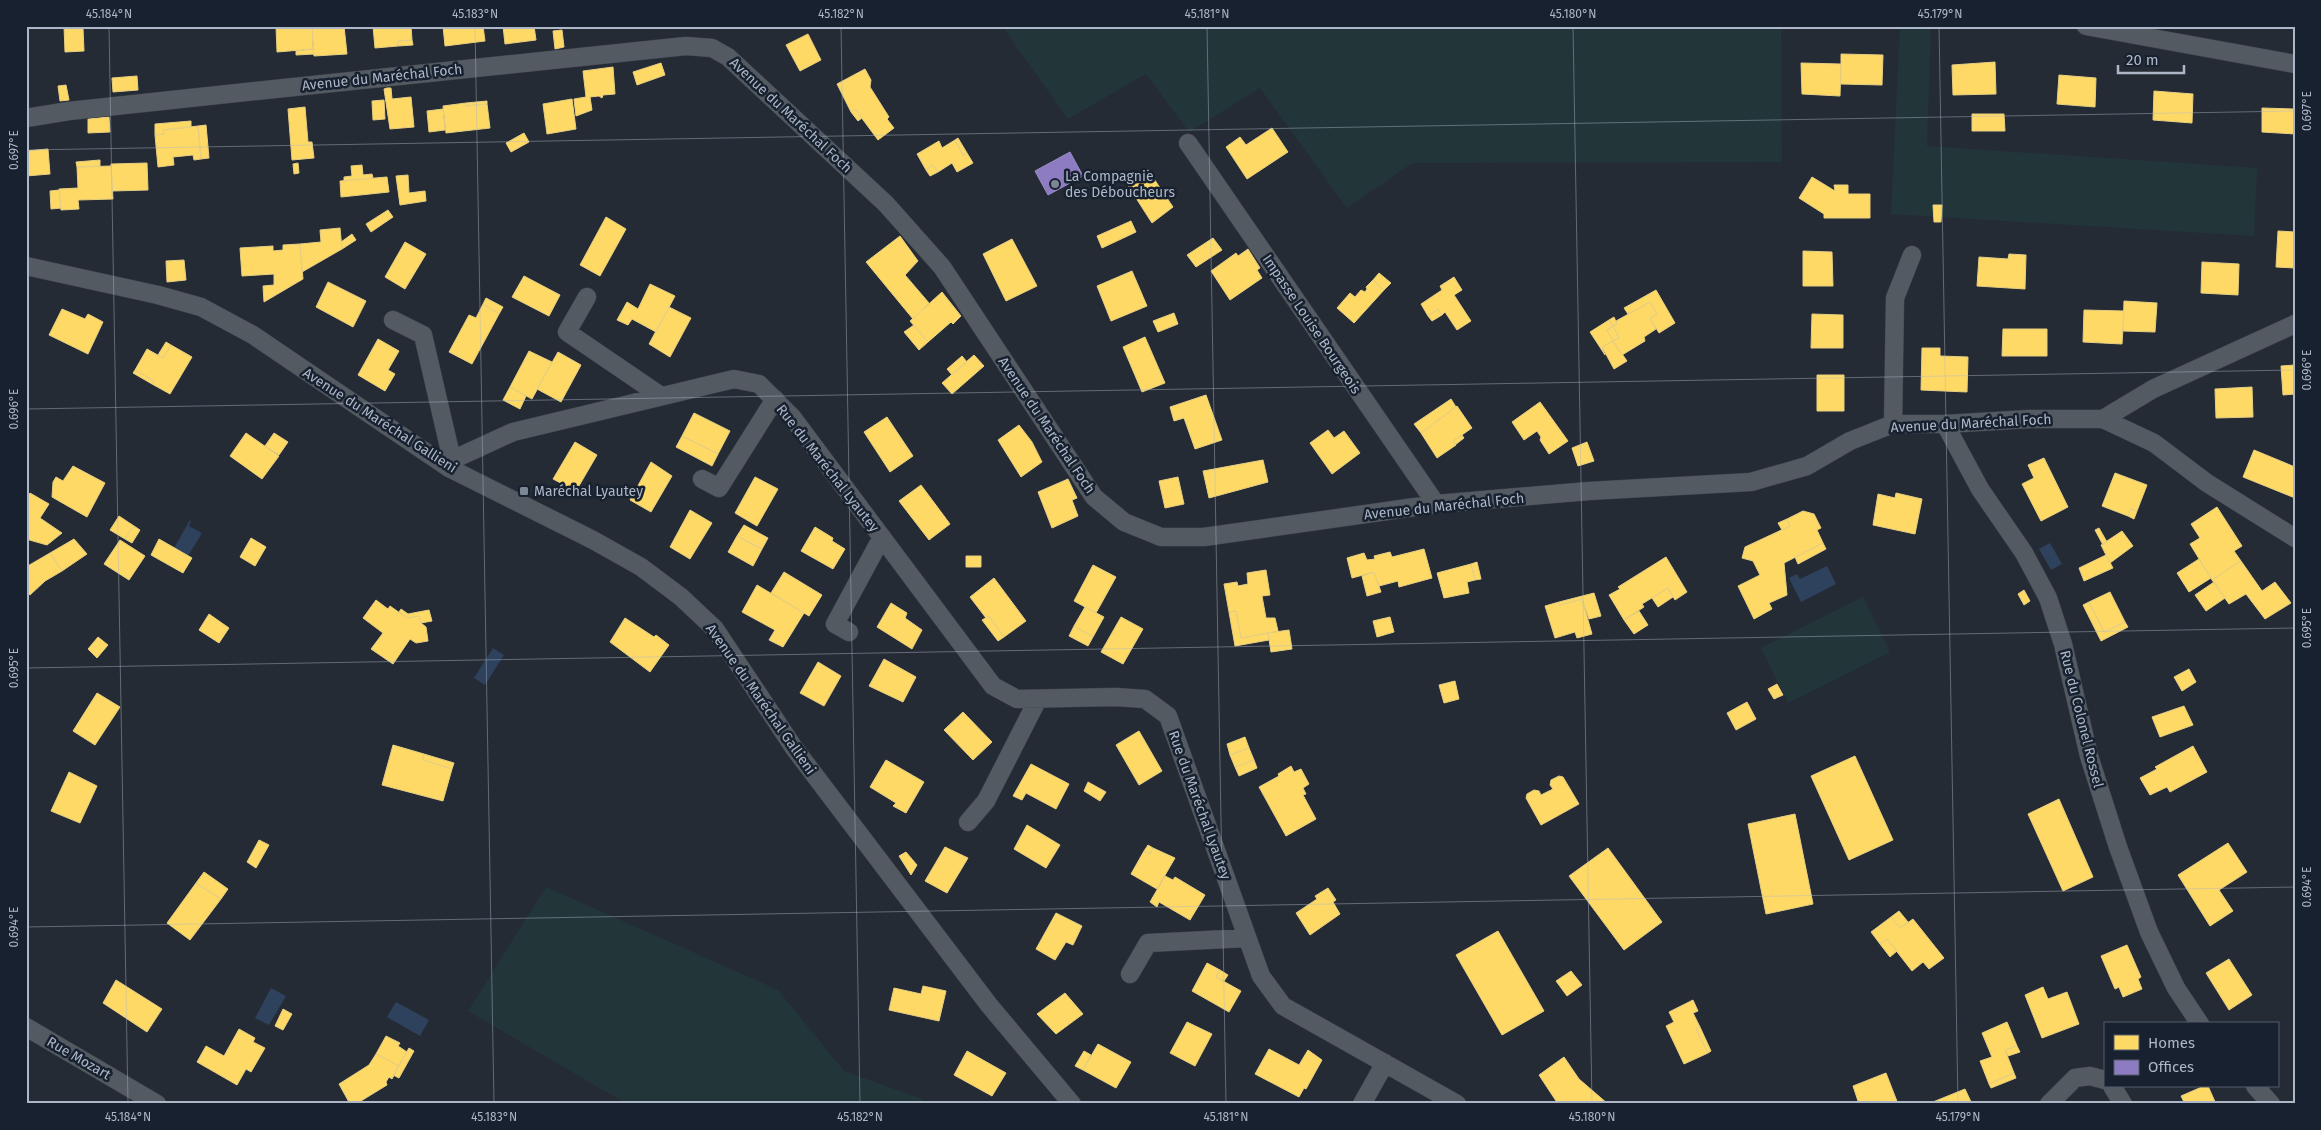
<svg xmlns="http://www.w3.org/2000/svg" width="2321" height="1130" viewBox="0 0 2321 1130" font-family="'Fira Sans',sans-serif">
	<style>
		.green { fill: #22363a }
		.water { fill: #2e415d }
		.homes { fill: #ffd966; stroke: #e6cf83 }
		.offices { fill: #8e7cc3; stroke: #978ec4 }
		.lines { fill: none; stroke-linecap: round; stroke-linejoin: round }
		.minor-casing { stroke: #41464d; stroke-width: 19 }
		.minor { stroke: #545a62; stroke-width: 18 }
		.ticks { fill: none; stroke: #adb7c7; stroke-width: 1; stroke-opacity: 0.45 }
		.poi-dot { fill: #7d8694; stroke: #18212f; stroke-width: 2 }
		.labels { text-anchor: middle; stroke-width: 5; stroke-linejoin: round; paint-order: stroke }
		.street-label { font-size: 14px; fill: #adb7c7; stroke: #18212f }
		.poi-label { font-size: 14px; fill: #adb7c7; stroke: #18212f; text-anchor: start }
		.neatline { fill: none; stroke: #adb7c7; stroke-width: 2 }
		.ticks-label { font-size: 12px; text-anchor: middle; fill: #adb7c7 }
	</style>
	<rect width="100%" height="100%" fill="#252b34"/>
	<!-- green -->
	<path class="green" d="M1002,26H1781L1782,162L1412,163L1347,208L1260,88L1189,132L1146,74L1068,119Z
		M1900,26H1931L1927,146L2257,168L2254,236L1891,214Z
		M1863,597L1890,652L1788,703L1761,648Z
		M546,887L778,990L844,1071L922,1099L920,1104H627L468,1011Z"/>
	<!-- water -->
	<path class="water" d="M190,520L191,521L189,526L202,533L188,556L174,548Z
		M2050,543L2062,564L2051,570L2039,549Z
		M1827,566L1836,584L1801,602L1789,578L1797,574L1800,579Z
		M493,648L504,655L485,685L474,678Z
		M271,988L286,996L269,1025L255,1018Z
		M396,1002L429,1020L420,1036L387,1017Z"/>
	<!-- homes -->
	<path class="homes" d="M64,26H94L83,28L84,51L65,52Z
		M276,26H312L313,49L277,52Z
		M312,26H344L347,54L314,56Z
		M373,26H411L412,40L398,41V46L375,48Z
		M443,26H483L485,41L445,46Z
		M503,26H534L536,40L505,44Z
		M562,30L564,47L555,49L553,31Z
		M808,34L821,60L800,71L786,45Z
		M412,40L413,45L398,46V41Z
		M313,49L314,54L296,55V51Z
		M1841,54L1883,55L1882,85L1841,84Z
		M1995,62L1996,94L1953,95L1952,65Z
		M661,63L665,75L637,85L633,72Z
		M1801,63L1841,64L1840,96L1802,94Z
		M613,67L615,94L603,95L602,98L599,96L590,97L592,110L576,116L574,99L586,97L583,71Z
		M865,69L871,80L870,87L889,117L887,119L894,128L878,140L855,109L851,112L837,84Z
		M2059,75L2096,78L2095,107L2057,104Z
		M137,76L138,90L113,92L112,78Z
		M66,85L69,100L60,101L58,86Z
		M387,88H391L392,99L411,97L414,127L390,129L384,89Z
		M2154,91L2193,94L2192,123L2153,120Z
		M572,99L576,129L547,134L543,104Z
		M384,100L385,119L373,120L372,101Z
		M487,101V104L466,106V103Z
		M466,103V106L487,104L490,128L446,133L443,106Z
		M305,107L308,142H312L314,158L292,160L288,109Z
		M2294,107L2295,134L2262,132V108L2294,109Z
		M443,109L445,130L429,132L427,111Z
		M855,109L862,118L858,121L851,112Z
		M1972,114H2004L2005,131H1972Z
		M109,117L110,132L88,133V119Z
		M191,121V127L163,130L164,134L155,135V124Z
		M206,125L209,158L201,159L198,126Z
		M198,126L201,159L194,160L193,155L173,157L174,165L158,167L155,135L164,134L163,130Z
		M1272,128L1288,152L1247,179L1226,147L1240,137L1246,145Z
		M524,133L529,142L511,152L506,143Z
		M958,138L967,153L963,155L955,140Z
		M955,140L963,155L967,153L973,163L957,172L952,163L938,172L933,165L926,170L917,154L939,141L942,148Z
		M48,149L50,174L26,176V151Z
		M100,160V166L77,167L76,162Z
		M147,163L148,190L112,191L111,164Z
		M298,163L299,173L294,174L293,164Z
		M362,165L363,175L372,174L373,178L344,181V177L352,176L351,166Z
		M933,165L938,172L930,176L926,170Z
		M111,166L113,199L78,200L79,209L61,210L59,189L78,188L77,167Z
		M1148,170L1173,207L1152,223L1127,184Z
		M408,175L409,193L425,191L426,201L400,205L396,176Z
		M387,177L389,192L341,197L340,181Z
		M1812,177L1835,191L1834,185H1848V194H1870V218H1824V214L1799,198Z
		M59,190L61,208L51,209L50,191Z
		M1933,205H1942L1941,222H1934Z
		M388,210L393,217L371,232L366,224Z
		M606,217L626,229L600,276L580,265Z
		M1131,221L1136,232L1102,248L1097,236Z
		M340,228L342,249L302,272L300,244L321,242L320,230Z
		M2278,231L2295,232V268L2276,267Z
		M352,234L356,240L342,249L341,242Z
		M900,236L918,261L905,275L929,303L913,319L866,262Z
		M1213,238L1222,250L1196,267L1187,255Z
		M1012,239L1037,286L1006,301L983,254Z
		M405,242L426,254L405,289L385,277Z
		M300,244L303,279L264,302L263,286L274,285V274L242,276L240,248L273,246V251L283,250V245Z
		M1248,249L1260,268L1257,270L1262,278L1230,300L1211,271L1236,253L1238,256Z
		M1803,251L1832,252L1833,286H1803Z
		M2009,254L2026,255L2025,289L1977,286L1979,257L2008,259Z
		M184,260L186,280L167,282L166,261Z
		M2202,262L2239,264L2238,295L2201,293Z
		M1132,271L1147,306L1111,321L1097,286Z
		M1379,273L1391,283L1384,290L1373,280Z
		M524,276L560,295L549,316L512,297Z
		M1454,277L1462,290L1454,295L1471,321L1457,330L1445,312L1442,315L1438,309L1428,316L1421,304L1442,290L1440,286Z
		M1373,280L1384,290L1354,323L1337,308L1350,293L1355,297L1361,290L1365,292L1367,289L1366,287Z
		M328,282L366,301L353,327L316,307Z
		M650,284L675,296L656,332L632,319L628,325L617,320L627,302L638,309Z
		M1656,290L1675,323L1659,333L1650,318L1657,314L1650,302L1628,314L1624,308Z
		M942,292L961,316L953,324L951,322L928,342L910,321Z
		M486,298L503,307L499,314L483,304Z
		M2124,301L2157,303L2155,332L2123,331Z
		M1650,302L1657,314L1650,318L1656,329L1644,337L1645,341L1622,355L1613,341L1619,338L1613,326L1617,324L1616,321Z
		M483,304L499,314L472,364L449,352L469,315L476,318Z
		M669,307L691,318L670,357L649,344Z
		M62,309L85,319L88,314L103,322L88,354L49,335Z
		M1438,309L1442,315L1432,321L1428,316Z
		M2084,310L2124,311L2122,344L2083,342Z
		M1174,313L1178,324L1158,332L1153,321Z
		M1812,314L1843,315V348H1811Z
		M1614,317L1617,324L1613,326L1609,320Z
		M1609,320L1613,326L1607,330L1613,341L1602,347L1605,355L1590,332Z
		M914,325L928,342L919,350L904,332Z
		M1613,326L1619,338L1613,341L1607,330Z
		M2003,329H2047V356H2002Z
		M1145,337L1165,383L1142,392L1123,347Z
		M378,339L399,351L388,370L395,374L385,391L358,375Z
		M1613,341L1627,361L1614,369L1602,347Z
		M166,342L171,345L163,358L158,355Z
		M171,345L192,357L170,394L152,384L154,381L135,370L147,349L163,358Z
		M1922,348H1940V356L1968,357L1967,392L1921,390Z
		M529,351L552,362L532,399L510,387Z
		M558,352L581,365L561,402L537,389Z
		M974,355L984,366L952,394L942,383Z
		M962,356L967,362L952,375L947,369Z
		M2295,365V394L2283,395L2281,366Z
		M135,370L154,381L152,384L133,373Z
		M1817,375H1844V411H1817Z
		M510,387L526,396L520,409L503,400Z
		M2252,387L2253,417L2216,418L2215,389Z
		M1206,395L1222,440L1195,449L1184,418L1174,421L1170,407Z
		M1451,399L1456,407L1421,433L1414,424Z
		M1540,402L1568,441L1549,454L1540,440L1541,437L1537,431L1524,440L1512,422Z
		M1457,406L1472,428L1453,441L1456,445L1437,458L1421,433Z
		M694,413L730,431L718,454L682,436Z
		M887,417L913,456L890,472L864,432Z
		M1019,425L1032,442L1042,462L1021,477L998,440Z
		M1328,430L1334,438L1344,431L1360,453L1332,474L1310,443Z
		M246,433L279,456L262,479L230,456Z
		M274,433L288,442L279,455L265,446Z
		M1462,435L1464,438L1455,445L1453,441Z
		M682,436L718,454L712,466L676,447Z
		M575,442L597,455L576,491L553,479Z
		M1587,442L1594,461L1578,466L1572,448Z
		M2254,450L2295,467V498L2243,477Z
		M2044,458L2068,507L2041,521L2022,484L2034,478L2028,465Z
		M1263,460L1268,482L1209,498L1203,471Z
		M651,462L672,476L651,512L630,500Z
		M73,466L105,483L87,517L52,497L53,482L56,477L63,481Z
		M2115,473L2147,485L2137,511L2131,509L2128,516L2102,506Z
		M755,477L778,489L757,526L735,513Z
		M1178,477L1184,504L1165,508L1159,481Z
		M1068,479L1077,498L1072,500L1078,516L1052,528L1038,492Z
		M921,485L950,524L929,540L899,501Z
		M30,493L49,504L40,518L62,533L47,545L26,539V498Z
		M1896,493L1922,499L1915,534L1873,525L1878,494L1895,498Z
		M2217,507L2242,546L2234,551L2241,561L2212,580L2190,544L2200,538L2191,524Z
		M2131,509L2137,511L2134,519L2128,516Z
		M690,510L712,523L690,559L670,547Z
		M1803,511L1814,514L1821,528L1817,530L1823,543L1784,563L1787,595L1769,603L1772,609L1754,619L1738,586L1760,575L1753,561L1742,558L1745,547L1790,526L1787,519Z
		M119,516L134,526L125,539L110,530Z
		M1787,519L1790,526L1782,530L1778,523Z
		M744,525L768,538L762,549L737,536Z
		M134,526L140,530L132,543L125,539Z
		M815,527L833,538L832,541L845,549L833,569L801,551Z
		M2099,528L2107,542L2103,545L2095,530Z
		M2122,531L2133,546L2110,563L2101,545Z
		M737,536L762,549L753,566L728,552Z
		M251,538L266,547L255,566L240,557Z
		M74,539L87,554L62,571L50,553Z
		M159,539L192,558L183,573L151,555Z
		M120,540L145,556L129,580L104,564Z
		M1823,543L1826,549L1798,564L1795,557Z
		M1424,549L1432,578L1399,587L1398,581L1379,586L1374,572L1352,578L1347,558L1364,553L1367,560L1375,559L1374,556L1390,552L1392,557Z
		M50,553L62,571L45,581L30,595L26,592V567Z
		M2106,555L2113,568L2084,581L2079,568Z
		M966,556H981V567H966Z
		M1666,557L1687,592L1675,600L1668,588L1642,604L1644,607L1624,620L1609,595L1620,589L1618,587Z
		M2199,559L2211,578L2189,592L2177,573Z
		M2241,561L2262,591L2275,582L2291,603L2265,619L2246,594L2229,604L2212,580Z
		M1477,562L1481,579L1475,580L1471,564Z
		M1471,564L1475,580L1467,582L1469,593L1444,598L1437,573Z
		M1093,565L1116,577L1096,613L1074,601Z
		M1266,570L1270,595L1262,596L1266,618H1275L1278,631L1241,638L1236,611L1229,612L1224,584L1237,582L1238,586L1248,584L1247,573Z
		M784,572L822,595L809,616L771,593Z
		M1374,572L1381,592L1367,596L1362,576Z
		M994,578L1026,621L1004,637L989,616L986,618L970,597Z
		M2214,582L2225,598L2206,611L2195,595Z
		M757,585L804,613L783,647L769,640L775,630L742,612Z
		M1668,588L1673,597L1658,607L1652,598Z
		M2024,590L2030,601L2024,605L2018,594Z
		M2110,592L2125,622L2104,632L2089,602Z
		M1594,593L1601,616L1589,619L1582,599L1560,605L1559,602Z
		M1582,599L1592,634L1577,638L1575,632L1555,638L1545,606L1559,602L1560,605Z
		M376,600L388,609L390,606L407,618L419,616L421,623L426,627L428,641L416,643L410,639L393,664L371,649L383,633L363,618Z
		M2089,602L2104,632L2125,622L2128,627L2101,641L2083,605Z
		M891,603L907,613L905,618L922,630L912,649L877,627Z
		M1085,607L1104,617L1093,637L1074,626Z
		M401,609L408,614L429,610L432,621L421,623L419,616L407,618L399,612Z
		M1236,611L1241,638L1268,633L1269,640L1235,646L1229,612Z
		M1639,611L1648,625L1634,634L1624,620Z
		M209,614L229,628L219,643L199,630Z
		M989,616L1004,637L998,641L982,620Z
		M1121,617L1143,629L1123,664L1101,652Z
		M1390,617L1394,632L1377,637L1373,621Z
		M625,618L654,637L656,635L669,645L650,672L610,642Z
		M1074,626L1093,637L1088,646L1069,636Z
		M1289,630L1292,649L1271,652L1268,633Z
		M98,637L108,645L97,658L88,649Z
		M884,659L916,677L903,702L869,686Z
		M818,662L841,676L824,706L800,693Z
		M2189,669L2196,682L2182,691L2174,677Z
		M1455,681L1459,699L1444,703L1439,685Z
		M1777,684L1783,695L1774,699L1768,689Z
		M97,693L120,707L95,745L73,731Z
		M1747,702L1756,719L1736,730L1727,713Z
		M2184,706L2193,725L2160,737L2152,717Z
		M963,712L992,742L973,760L944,730Z
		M1139,731L1162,771L1139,785L1116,745Z
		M1245,737L1249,748L1230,755L1227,744Z
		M393,745L424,754L423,760L452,769L443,801L382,785Z
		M2193,746L2207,772L2170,792L2167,787L2150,795L2140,778L2157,769L2155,767Z
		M1249,748L1254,760L1235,767L1230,755Z
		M424,754L454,763L452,769L423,760Z
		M1855,756L1893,840L1849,860L1811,776Z
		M886,760L924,782L906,813L893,806L896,803L870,787Z
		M1254,760L1257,768L1239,776L1235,767Z
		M1031,764L1069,784L1056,809L1026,793L1022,800L1013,796Z
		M1291,766L1294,772L1301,769L1309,784L1303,788L1306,794L1303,795L1316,819L1286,836L1259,787L1279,776L1278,774Z
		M69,772L97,786L80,823L51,811Z
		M1559,776L1563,777L1579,804L1541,825L1526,798L1527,794L1534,790L1539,791L1541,795L1553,789L1550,785L1551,780Z
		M1088,782L1106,792L1100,801L1084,791Z
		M2059,799L2093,877L2063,891L2028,814Z
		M1795,814L1813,904L1766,914L1748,824Z
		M1027,825L1060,845L1046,868L1014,849Z
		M259,840L269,845L256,868L247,862Z
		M2228,843L2247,872L2219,890L2233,911L2210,926L2178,875Z
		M1148,845L1153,848L1150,854L1144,851Z
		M945,847L968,858L947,893L925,881Z
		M1153,848L1175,858L1157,889L1131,874L1144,851L1150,854Z
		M1608,848L1662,922L1624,950L1569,876Z
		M906,852L917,865L911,875L899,856Z
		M204,872L228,889L221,899L196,883Z
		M1165,876L1173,880L1175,877L1205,895L1190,920L1159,902L1157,907L1150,902Z
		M196,883L221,899L190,940L167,923Z
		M1328,888L1336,900L1333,902L1340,914L1310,935L1296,913L1317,899L1315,896Z
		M1899,911L1908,922L1900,928L1891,917Z
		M1056,913L1082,926L1073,945L1066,942L1055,960L1036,949Z
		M1891,917L1900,928L1913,919L1944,958L1929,969L1923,962L1912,971L1887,939L1880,944L1871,932Z
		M1498,931L1544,1011L1502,1035L1456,955Z
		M1887,939L1897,951L1890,957L1880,944Z
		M2127,945L2141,977L2138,979L2142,989L2123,997L2119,987L2115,989L2101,956Z
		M2229,959L2252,995L2229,1010L2206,973Z
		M1207,963L1220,970L1216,977L1241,991L1229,1012L1192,991Z
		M1220,970L1228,975L1224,981L1216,977Z
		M1571,971L1582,985L1567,996L1556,981Z
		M116,980L162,1009L147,1032L103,1003Z
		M923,986L946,991L939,1021L889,1010L894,988L921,994Z
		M2043,987L2048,999L2067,992L2079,1024L2042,1038L2025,995Z
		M1065,993L1083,1014L1056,1034L1037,1014Z
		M1693,1000L1698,1011L1693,1013L1700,1027L1696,1029L1708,1053L1684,1064L1666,1026L1674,1022L1669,1012Z
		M283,1009L292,1014L283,1030L275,1026Z
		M1187,1022L1212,1034L1195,1066L1170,1053Z
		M2007,1022L2017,1046L2005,1050L2014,1073L1989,1084L1980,1061L1992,1057L1982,1033Z
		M1700,1027L1711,1051L1708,1053L1696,1029Z
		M239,1029L255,1038L253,1042L265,1048L251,1072L246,1069L237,1085L197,1062L206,1046L224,1056Z
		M386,1036L400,1043L398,1046L407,1052L399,1066L376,1054Z
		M1098,1044L1131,1062L1116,1088L1083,1070Z
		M2017,1046L2020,1052L2008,1056L2005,1050Z
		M409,1048L414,1051L399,1078L393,1075Z
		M1269,1049L1299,1065L1308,1050L1322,1060L1306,1089L1304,1088L1299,1097L1255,1074Z
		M967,1051L1006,1073L992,1096L954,1075Z
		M1084,1051L1091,1055L1083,1070L1075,1066Z
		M376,1054L399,1066L392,1079L389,1077L386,1082L387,1085L356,1104H350L339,1084L369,1065Z
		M1564,1057L1579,1079L1608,1104H1558L1539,1075Z
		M1886,1073L1898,1104H1859L1853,1086Z
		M2014,1073L2016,1078L1991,1088L1989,1084Z
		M2204,1086H2208L2216,1104H2185L2181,1096Z
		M1965,1089L1972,1104H1928Z"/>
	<!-- offices -->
	<path class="offices" d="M1070,152L1083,176L1048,195L1035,171Z"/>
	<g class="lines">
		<defs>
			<path id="minor" d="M2086,26L2295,64
				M26,118L69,111L256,91L686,46L712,48L728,57L886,204L942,267L1094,497L1124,522L1161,537H1204L1436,504L1589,491L1751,482L1807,466L1850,441L1893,424H1945L2030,419H2103L2154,443L2207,483L2295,538
				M1188,143L1436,504
				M26,266L158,295L201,307L253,335L449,468L593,540L641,567L681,597L715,629L794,748L989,1005L1072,1104
				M587,297L567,332L661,396
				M393,320L423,335L452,460
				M2103,419L2153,389L2295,324
				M1893,424L1895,298L1912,255
				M1945,424L1980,489L2024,553L2048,598L2063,644L2089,756L2118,847L2149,932L2176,988L2200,1024
				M449,468L452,460L513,432L734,379L759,384L792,417L993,686L1017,699L1116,697L1145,699L1168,716L1261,976L1283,1006L1457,1104
				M702,479L719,488L775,399
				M849,632L835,624L882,537
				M968,822L986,801L1038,699
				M1130,974L1148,943L1247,938
				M26,1027L157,1104
				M2112,1086L2123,1104
				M2255,1086L2271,1104
				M1362,1104L1385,1063
				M2049,1104L2075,1078L2090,1076L2105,1080"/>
		</defs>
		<!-- minor casing -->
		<use href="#minor" class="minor-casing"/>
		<!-- minor -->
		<use href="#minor" class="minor"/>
	</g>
	<!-- ticks -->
	<path class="ticks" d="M109,26L128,1104M475,26L494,1104M841,26L860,1104M1207,26L1226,1104M1573,26L1592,1104M1939,26L1958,1104M26,150L2295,111M26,409L2295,370M26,668L2295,628M26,927L2295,887"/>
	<!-- markers -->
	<g class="poi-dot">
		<circle cx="1055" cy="184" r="5"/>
		<rect x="519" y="486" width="10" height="10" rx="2.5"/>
	</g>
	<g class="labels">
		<!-- street labels -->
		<g class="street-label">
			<text transform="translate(382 77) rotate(-6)" y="5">Avenue du Maréchal Foch</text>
			<text transform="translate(791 115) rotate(43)" y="5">Avenue du Maréchal Foch</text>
			<text transform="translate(1312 324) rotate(56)" y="5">Impasse Louise Bourgeois</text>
			<text transform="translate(380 420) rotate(33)" y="5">Avenue du Maréchal Gallieni</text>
			<text transform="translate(1971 423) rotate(-3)" y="5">Avenue du Maréchal Foch</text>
			<text transform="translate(1047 425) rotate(56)" y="5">Avenue du Maréchal Foch</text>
			<text transform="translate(828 468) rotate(52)" y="5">Rue du Maréchal Lyautey</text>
			<text transform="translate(1444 506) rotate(-6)" y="5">Avenue du Maréchal Foch</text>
			<text transform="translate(761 699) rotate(55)" y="5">Avenue du Maréchal Gallieni</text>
			<text transform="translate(2082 719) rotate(76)" y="5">Rue du Colonel Rossel</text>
			<text transform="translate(1200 805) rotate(70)" y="5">Rue du Maréchal Lyautey</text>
			<text transform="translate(79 1058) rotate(30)" y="5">Rue Mozart</text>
		</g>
		<!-- poi labels -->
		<g class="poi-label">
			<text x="1065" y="181">La Compagnie<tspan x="1065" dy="16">des Déboucheurs</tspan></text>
			<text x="534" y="496">Maréchal Lyautey</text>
		</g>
	</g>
	<!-- border -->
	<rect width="2321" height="1130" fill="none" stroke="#18212f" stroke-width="55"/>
	<!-- legend -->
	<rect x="2104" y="1022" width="175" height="65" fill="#18212f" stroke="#545d6c"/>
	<rect x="2114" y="1035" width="25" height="15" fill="#ffd966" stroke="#545d6c"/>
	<text x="2148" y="1048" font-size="15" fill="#adb7c7">Homes</text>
	<rect x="2114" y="1060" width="25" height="15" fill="#8e7cc3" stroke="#545d6c"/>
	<text x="2148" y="1072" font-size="15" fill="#adb7c7">Offices</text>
	<!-- scale -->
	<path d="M2118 65v8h66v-8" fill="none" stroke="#adb7c7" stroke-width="2.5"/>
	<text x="2126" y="65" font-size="15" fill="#adb7c7" stroke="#18212f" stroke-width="4" paint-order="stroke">20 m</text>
	<rect x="28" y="28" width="2266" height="1074" class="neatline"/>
	<g class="ticks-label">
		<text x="109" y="18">45.184°N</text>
		<text x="475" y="18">45.183°N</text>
		<text x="841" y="18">45.182°N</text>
		<text x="1207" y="18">45.181°N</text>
		<text x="1573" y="18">45.180°N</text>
		<text x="1940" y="18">45.179°N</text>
		<text transform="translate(2307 111) rotate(-90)" y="4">0.697°E</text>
		<text transform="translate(14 150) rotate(-90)" y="4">0.697°E</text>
		<text transform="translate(2307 370) rotate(-90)" y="4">0.696°E</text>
		<text transform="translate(14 409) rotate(-90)" y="4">0.696°E</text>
		<text transform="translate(2307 628) rotate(-90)" y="4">0.695°E</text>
		<text transform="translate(14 668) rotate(-90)" y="4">0.695°E</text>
		<text transform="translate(2307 887) rotate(-90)" y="4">0.694°E</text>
		<text transform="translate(14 927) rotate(-90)" y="4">0.694°E</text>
		<text x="128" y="1121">45.184°N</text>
		<text x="494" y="1121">45.183°N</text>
		<text x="860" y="1121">45.182°N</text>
		<text x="1226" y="1121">45.181°N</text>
		<text x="1592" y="1121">45.180°N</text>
		<text x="1958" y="1121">45.179°N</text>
	</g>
</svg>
